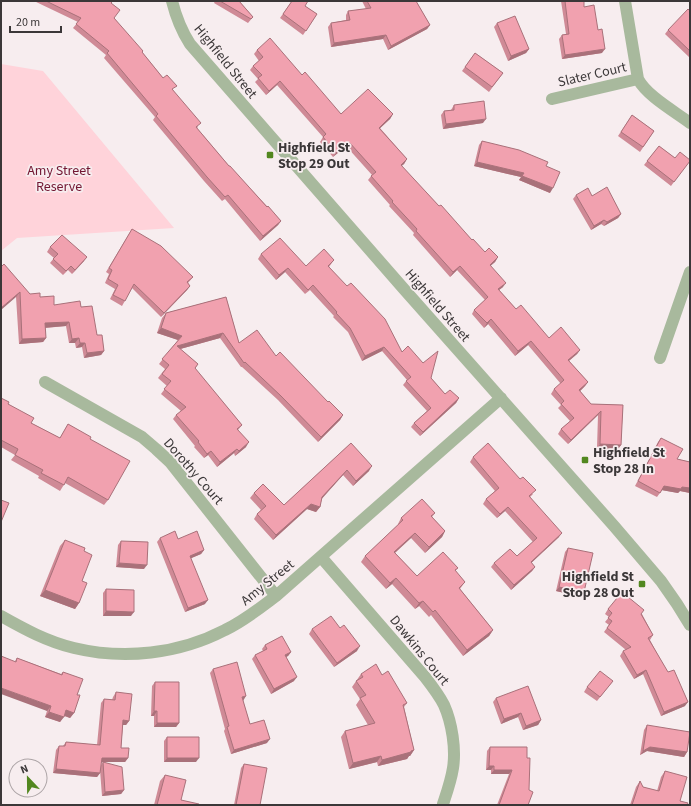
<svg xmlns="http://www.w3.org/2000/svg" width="691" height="806" viewBox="0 0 691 806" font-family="'Source Sans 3',sans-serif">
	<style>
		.green { fill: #ffd3da }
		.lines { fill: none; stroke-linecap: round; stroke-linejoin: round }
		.street { stroke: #a8b99d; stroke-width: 12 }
		.wall { fill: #cf8a96 }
		.shaded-wall { fill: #a9717a }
		.building { fill: #f1a1af; stroke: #a9717a }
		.poi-dot { fill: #52871f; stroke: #f7edef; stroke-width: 1.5 }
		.labels { text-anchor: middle; stroke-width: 3.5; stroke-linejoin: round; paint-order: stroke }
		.street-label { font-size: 14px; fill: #3b3738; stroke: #f7edef }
		.poi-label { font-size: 14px; font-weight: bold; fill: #3b3738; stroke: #f7edef; text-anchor: start }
		.park-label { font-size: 14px; fill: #721632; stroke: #f7edef }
	</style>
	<rect width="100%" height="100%" fill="#f7edef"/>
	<!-- green -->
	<path class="green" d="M1,64L43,71L174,228L17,238L1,251Z"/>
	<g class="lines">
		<!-- street -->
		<path class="street" d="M172,1C176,17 181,30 190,44L403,288L614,526L661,581L677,604L690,625
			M625,1L638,79C647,96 674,111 690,123
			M552,99L638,79
			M660,358L690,272
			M45,382L142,437L156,449L170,462L276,596
			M321,557L425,677C432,686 439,695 444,705C452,723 456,749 453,768C451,781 447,792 443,804
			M1,616C24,629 48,642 74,648C124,660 179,654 225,630C244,621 260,608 276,596L501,398"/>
	</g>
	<!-- wall -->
	<path class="wall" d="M34,1H113L111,3L114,18L173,90L198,127L197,128L229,166L281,221L278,225L260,241L225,199L222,201L204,181L153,120L155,117L104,58L106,55L73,28L78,22Z
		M215,1H239L253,17L248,23L214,3Z
		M292,1L305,6L317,14L303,35L280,18Z
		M362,1H416L430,25L427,29L388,50L383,39L331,47L328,27L331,23L346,20V15L348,11L366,9Z
		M561,1H584V7L598,30L602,53L562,59L559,39L562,35L566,34Z
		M690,11V58L665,34L668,30Z
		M497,23L529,49L526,53L508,61L494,27Z
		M257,50L302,75L341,114H393L390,119L380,128L407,159L404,164L401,166L439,206L472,240L485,252L498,257L495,262L490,266L503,287L499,290L516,309L549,338L580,350L577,354L569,361L588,382L585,386L580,391L591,404L623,405L621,445L618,449L597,448L598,415L568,444L558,434L561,429L570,421L558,408L561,405L551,394L554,389L561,384L528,345L515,356L488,324L484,328L472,314L474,310L485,300L457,270L450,277L413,235L414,233L389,206L390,205L368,180L372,175L346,146L333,157L320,142L323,137L277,85L266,95L255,82L258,79L250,70L253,66L259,61L254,54Z
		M475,53L503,73L489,92L462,71Z
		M454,105L483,123L443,129L441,115L444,111L451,110Z
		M632,115L654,131L640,152L618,136Z
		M482,141L546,166L550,193L519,180L521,177L474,166L479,145Z
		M659,146L675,158L690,160L671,186L644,165Z
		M576,195L592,196L621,214L618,218L604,226L601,224L591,230L573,199Z
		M132,229L193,277L188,283L190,286L187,290L161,317L132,288L122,306L110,299L115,289L105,283L109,274L106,272Z
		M50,247L84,261L72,274L68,270L63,275L50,263L54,258L47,252Z
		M261,254L306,266L334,260L329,267L402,352L431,378L445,394L459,398L456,403L420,436L411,427L414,423L427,411L403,385L407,380L382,351L362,361L348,332L333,317L334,316L310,290L305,294L285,272L276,280L258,259Z
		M1,267L30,294L40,297L54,305L81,307L97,335L104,351L101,355L84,358L82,347L76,348L75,343H69L66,326L45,328L46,338L43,342L19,344L16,297Z
		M226,297L239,343L276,356L343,415L340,420L318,442L278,400L242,367H241L220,338L180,349L198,364L195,369L242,425L238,430L246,447L235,456L234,453L217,467L208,455L204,458L194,447L195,446L173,419L176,415L181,411L161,394L167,386L158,378L165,369L159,364L178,340L157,333L162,318L166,313Z
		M1,398L31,423L60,438L68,424L90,439L108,500L104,505L65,483L60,491L38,478L39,476L11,460L15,455L1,447Z
		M661,438L677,459L690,462V493L680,491L678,493L662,490L657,497L635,486L658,442Z
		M351,443L369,471L353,486L343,475L322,498L320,507L316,512L307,509L273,540L254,519L257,514L261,510L250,498L254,493L284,505Z
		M473,457L533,494L530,497L559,537L531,563L535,567L532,571L511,590L491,567L494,563L517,556L533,542L505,511L497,518L483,504L486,499L495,491L470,462Z
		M435,513L432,517L445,531L442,537L425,553L411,538L395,553L417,576L458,568L455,571L465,582L460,589L493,630L489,636L463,656L431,615L429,617L419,606L415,609L392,584L386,589L361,562L365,556L398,525V524L401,518Z
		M160,538L178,539L204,550L201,554L191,558L205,604L185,612L157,542Z
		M65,540L82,581L79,603L75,609L40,596L60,546Z
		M121,541L144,569L116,567L118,545Z
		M568,548L584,592L582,597L556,591L565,552Z
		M106,589L131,616H103V593Z
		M608,609L642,614L653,635L650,640L685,706L661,716L643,674L634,679L620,656L623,651L626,650L604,632L609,625L605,622L609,617L605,614Z
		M312,629L357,651L334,667L309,634Z
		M265,645L291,652L288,656L286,657L294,681L271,694L252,659L255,655L263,651L262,649Z
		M17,658L61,674L63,672L77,695L74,713L70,718L64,716L60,722L45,717L47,711L15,661Z
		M213,669L243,701L250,724L267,743L231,754L224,731L225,729L210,673Z
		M361,674L382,675L407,703L404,707L414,750L410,756H409L407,759L378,766L377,762L349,769L341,737L345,731L368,725L356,705L360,699L352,687Z
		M613,681L597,701L584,692L587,687Z
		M155,682L179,723L176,727H154V716H151L152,686Z
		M116,692L129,721L126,725H123L121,748L128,758L125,762H101V765L103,762L124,790L121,794L102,796L100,770V773L97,777L53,773L56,750L59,746H63L66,742L97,745L101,703L104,699L112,700L113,697Z
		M496,698L541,720L538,725L523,730L518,717L501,724L493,702Z
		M647,725L687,752L684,757L647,751L640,755L644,730Z
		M167,737L196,762H164V741Z
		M490,747L527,758L528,805H497L509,774H491V770H486L487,751Z
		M244,764L260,805H234L241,768Z
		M665,771L680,801L687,805H630L636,787L640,781L643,787L657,791L661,777Z
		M165,775L181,800L199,805H154L160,781Z"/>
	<!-- shaded-wall -->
	<path class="shaded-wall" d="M430,25L427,29L388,50L391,46Z
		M386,35L383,39L331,47L334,43Z
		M529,49L526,53L508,61L511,56Z
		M605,49L602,53L562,59L565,55Z
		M280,81L277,85L266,95L269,91Z
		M393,114L390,119L376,132L379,128Z
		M486,119L483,123L443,129L446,124Z
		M349,142L346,146L333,157L336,153Z
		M407,159L404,164L398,169L401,165Z
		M477,162L524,173L521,177L474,166Z
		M522,176L553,188L550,193L519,180Z
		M621,214L618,218L604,226L607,222Z
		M604,220L601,224L591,230L594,226Z
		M281,221L278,225L260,241L263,236Z
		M87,257L84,261L72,274L75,270Z
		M498,257L495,262L487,269L490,265Z
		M460,266L457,270L450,277L453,272Z
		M288,268L285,272L276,280L279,275Z
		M506,283L503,287L495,293L498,289Z
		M190,286L187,290L161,317L164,313Z
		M20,292L16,297L1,310V308Z
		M491,319L488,324L484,328L487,323Z
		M69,322L66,326L42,328L45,323Z
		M161,328L182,336L178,340L157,333Z
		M223,333L220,338L173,351L177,346Z
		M46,338L43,342L19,344L22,339Z
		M79,338L75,343H69L72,339Z
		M531,341L528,345L515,356L518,351Z
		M80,343H85L82,347L76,348Z
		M384,347L382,351L362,361L365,356Z
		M580,350L577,354L565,364L568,360Z
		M104,351L101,355L84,358L87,353Z
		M588,382L585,386L576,395L579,390Z
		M459,398L456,403L420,436L423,432Z
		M601,411L598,415L568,444L571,440Z
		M343,415L340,420L318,442L321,437Z
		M249,442L246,447L235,456L239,451Z
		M600,444L621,445L618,449L597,448Z
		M237,449L234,453L217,467L220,462Z
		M211,451L208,455L204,458L207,454Z
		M372,466L369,471L353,486L356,481Z
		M347,470L343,475L319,502L322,497Z
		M664,486L682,487L690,488V493L680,491L678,493L661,490Z
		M311,504L320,507L316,512L307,509L273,540L276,535Z
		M508,507L505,511L497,518L500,514Z
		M445,531L442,537L425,553L429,547Z
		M415,533L411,538L390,557L394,552Z
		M562,533L559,537L528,566L531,562Z
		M204,550L201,554L187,560L190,556Z
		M119,563L147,565L144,569L116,567Z
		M535,567L532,571L511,590L514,585Z
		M396,578L392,584L386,589L390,583Z
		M559,587L584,592L582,597L556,591Z
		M45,590L79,603L75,609L40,596Z
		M208,600L205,604L185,612L188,608Z
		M423,601L419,606L415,609L419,603Z
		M106,611L134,612L131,616H103Z
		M493,630L489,636L463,656L467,650Z
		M360,646L357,651L334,667L337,663Z
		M291,652L288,656L282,659L285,655Z
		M646,670L643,674L634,679L637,675Z
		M297,677L294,681L271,694L274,689Z
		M1,688L51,706L47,711L1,694Z
		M246,696L243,701L242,697Z
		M688,702L685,706L661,716L664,712Z
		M66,710L74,713L70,718L63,715Z
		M154,711H157L154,716H151Z
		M49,712L64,717L60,722L45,717Z
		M521,713L518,717L501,724L504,719Z
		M123,720L129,721L126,725H120Z
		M541,720L538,725L523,730L526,726Z
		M157,723H179L176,727H154Z
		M270,739L267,743L231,754L234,750Z
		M650,747L687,752L684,757L647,751L640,755L643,751Z
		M414,750L410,756H409L407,759L378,766L382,760Z
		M381,756L377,762L349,769L353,763Z
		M102,758H128L125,762H99Z
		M167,758H199L196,762H164Z
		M489,766H494L491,770H486Z
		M56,769L100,773L97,777L53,773Z
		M494,770H512L509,774H491Z
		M124,790L121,794L102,796L105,792Z"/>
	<!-- building -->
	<path class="building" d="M46,1H113L111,3L120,10L114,18L143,51L142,52L163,78L167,75L177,86L172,89L201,123L196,127L229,166H230L267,207L268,206L281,221L263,236L228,195L225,197L207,177L156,116L158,114L107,53L109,51L76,24L81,18Z
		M220,1H239L253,17L251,19Z
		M292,1H308L305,6L317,14L306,31L283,14Z
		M367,1H416L430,25L391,46L386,35L334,43L331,23L350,20L348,11L371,8Z
		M565,1H584V7L594,5L598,30L602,29L605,49L565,55L562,35L569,34Z
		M688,9L690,11V51L668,30Z
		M515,16L529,49L511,56L497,23Z
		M270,38L302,75L305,72L341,114L368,89L393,114L379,128L407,159L401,165L439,206L441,205L472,240L473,239L485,252L489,248L498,257L490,265L506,283L498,289L516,309L521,305L549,338L561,327L580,350L568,360L588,382L579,390L591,404L623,405L621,445L600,444L601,411L571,440L561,429L574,418L561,404L564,401L554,389L564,380L531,341L518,351L491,319L487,323L474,310L488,297L460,266L453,272L416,231L417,229L392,202L393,201L371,176L376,172L349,142L336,153L323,137L326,134L280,81L269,91L258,78L262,75L253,66L263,57L257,50Z
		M475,53L503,73L492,87L465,67Z
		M484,101L486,119L446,124L444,111L454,110V105Z
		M632,115L654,131L643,147L621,132Z
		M482,141L519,150L548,162L546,166L560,172L553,188L522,176L524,173L477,162Z
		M659,146L675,158L680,152L690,160V161L674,182L647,161Z
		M607,187L621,214L607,222L604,220L594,226L576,195L588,188L592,196Z
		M132,229L161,246L193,277L187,282L190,286L164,313L134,284L125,301L113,295L118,285L108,279L112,270L109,268Z
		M62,235L87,257L75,270L71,266L66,271L53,259L58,254L50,247Z
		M280,238L306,266L324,249L334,260L328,266L347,286L351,283L385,319L402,352L408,346L423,363L438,351L431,378L445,394L450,390L459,398L423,432L414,423L431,408L406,381L411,377L384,347L365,356L350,328L336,313L337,312L313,285L308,290L288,268L279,275L261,254Z
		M4,264L30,294L40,293V297L54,296V305L80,301L81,307L92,306L97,335H102L104,351L87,353L85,343H80L79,338L72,339L69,322L45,323L46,338L22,339L20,292L1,308V267Z
		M226,297L239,343L257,330L276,356L280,352L328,402L329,401L343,415L321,437L281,396L245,362L244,363L223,333L177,346L198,364L195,368L242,425L237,429L249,442L239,451L237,449L220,462L211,451L207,454L198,442L199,441L176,415L186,407L164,389L171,381L162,374L169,365L162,359L182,336L161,328L166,313Z
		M1,398L9,402L8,404L34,418L31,423L60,438L68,424L91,437L90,439L130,461L108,500L68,477L64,485L41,473L43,470L15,455L18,449L1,440Z
		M661,438L683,449L677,459L690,462V488L682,487L681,489L664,486L660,493L638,481Z
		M351,443L372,466L356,481L347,470L322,497L320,507L311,504L276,535L257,514L266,506L254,493L263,484L284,505Z
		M488,443L520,479L523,477L536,490L529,496L562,533L531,562L535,567L514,585L494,563L510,549L517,556L537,538L508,507L500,514L486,499L499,488L473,457Z
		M422,499L435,513L431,516L445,531L429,547L415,533L394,552L417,576L443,552L458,568L455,570L465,582L459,588L493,630L467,650L435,610L433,612L423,601L419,603L396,578L390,583L365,556L403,520L401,518Z
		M1,500L9,503L1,522Z
		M175,531L178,539L197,531L204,550L190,556L208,600L188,608L160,538Z
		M65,540L85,548L84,551L92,555L82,581L87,583L79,603L45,590Z
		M121,541L148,542L147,565L119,563Z
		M568,548L593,553L584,592L559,587Z
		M106,589L134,590V612L106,611Z
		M622,592L644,610L641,614L653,635L648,638L668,672L674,670L688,702L664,712L646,670L637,675L623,651L631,647L607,628L612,621L608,618L612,613L608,609Z
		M331,616L340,628L344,625L360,646L337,663L312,629Z
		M282,636L291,652L285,655L297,677L274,689L255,655L267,649L265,645Z
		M1,656L16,662L17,658L62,675L63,672L83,679L77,695H80L74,713L66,710L64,717L49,712L51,706L1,688Z
		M237,662L246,696L242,697L250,724L264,720L270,739L234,750L227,727L229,726L213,669Z
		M376,664L382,675L388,671L407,703L403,705L414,750L411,751V752L382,760L381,756L353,763L345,731L375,723L360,698L366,695L356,681L363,677L361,674Z
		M600,671L613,681L600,697L587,687Z
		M155,682H179V723H157V711H154Z
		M528,686L541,720L526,726L521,713L504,719L496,698Z
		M116,692L132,694L129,721L123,720L121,748H129L128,758H102L100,773L56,769L59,746H65L66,742L100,745L104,699L115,700Z
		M647,725L690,732L687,752L650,747L643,751Z
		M167,737H199V758H167Z
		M490,747H527V758H530L529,790L533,792L528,805H499L512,770H494V766H489Z
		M103,762L122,767L124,790L105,792Z
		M244,764L267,768L260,805H236Z
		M665,771L687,777L680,801L688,803L687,805H632L640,781L643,787L659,791Z
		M165,775L186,780L181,800L199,804V805H157Z"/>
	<!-- markers -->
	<g class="poi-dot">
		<rect x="266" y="151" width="8" height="8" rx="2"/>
		<rect x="581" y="456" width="8" height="8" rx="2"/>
		<rect x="638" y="580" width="8" height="8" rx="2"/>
	</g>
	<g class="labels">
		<!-- street labels -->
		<g class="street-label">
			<text transform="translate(226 61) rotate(51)" y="5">Highfield Street</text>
			<text transform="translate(592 74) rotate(-13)" y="5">Slater Court</text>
			<text transform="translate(438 305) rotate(49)" y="5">Highfield Street</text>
			<text transform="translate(194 471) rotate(49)" y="5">Dorothy Court</text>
			<text transform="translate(267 582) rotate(-39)" y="5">Amy Street</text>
			<text transform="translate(420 650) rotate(51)" y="5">Dawkins Court</text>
		</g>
		<!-- poi labels -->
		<g class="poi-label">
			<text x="278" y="152">Highfield St<tspan x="278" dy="16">Stop 29 Out</tspan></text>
			<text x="593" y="457">Highfield St<tspan x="593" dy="16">Stop 28 In</tspan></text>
			<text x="634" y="581" text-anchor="end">Highfield St<tspan x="634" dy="16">Stop 28 Out</tspan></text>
		</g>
		<!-- park labels -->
		<g class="park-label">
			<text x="59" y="175">Amy Street<tspan x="59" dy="16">Reserve</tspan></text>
		</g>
	</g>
	<!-- border -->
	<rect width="691" height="806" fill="none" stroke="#3b3738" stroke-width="4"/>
	<!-- north arrow -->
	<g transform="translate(28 778) rotate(338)"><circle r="19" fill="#f7edef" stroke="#aca4a6"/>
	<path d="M0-3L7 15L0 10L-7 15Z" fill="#52871f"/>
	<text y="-6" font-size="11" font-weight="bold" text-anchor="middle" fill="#3b3738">N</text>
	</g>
	<!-- scale -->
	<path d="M10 26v6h51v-6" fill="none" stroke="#3b3738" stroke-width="2"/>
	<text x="16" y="26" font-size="12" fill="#3b3738" stroke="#f7edef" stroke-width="3" paint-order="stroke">20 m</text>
</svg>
